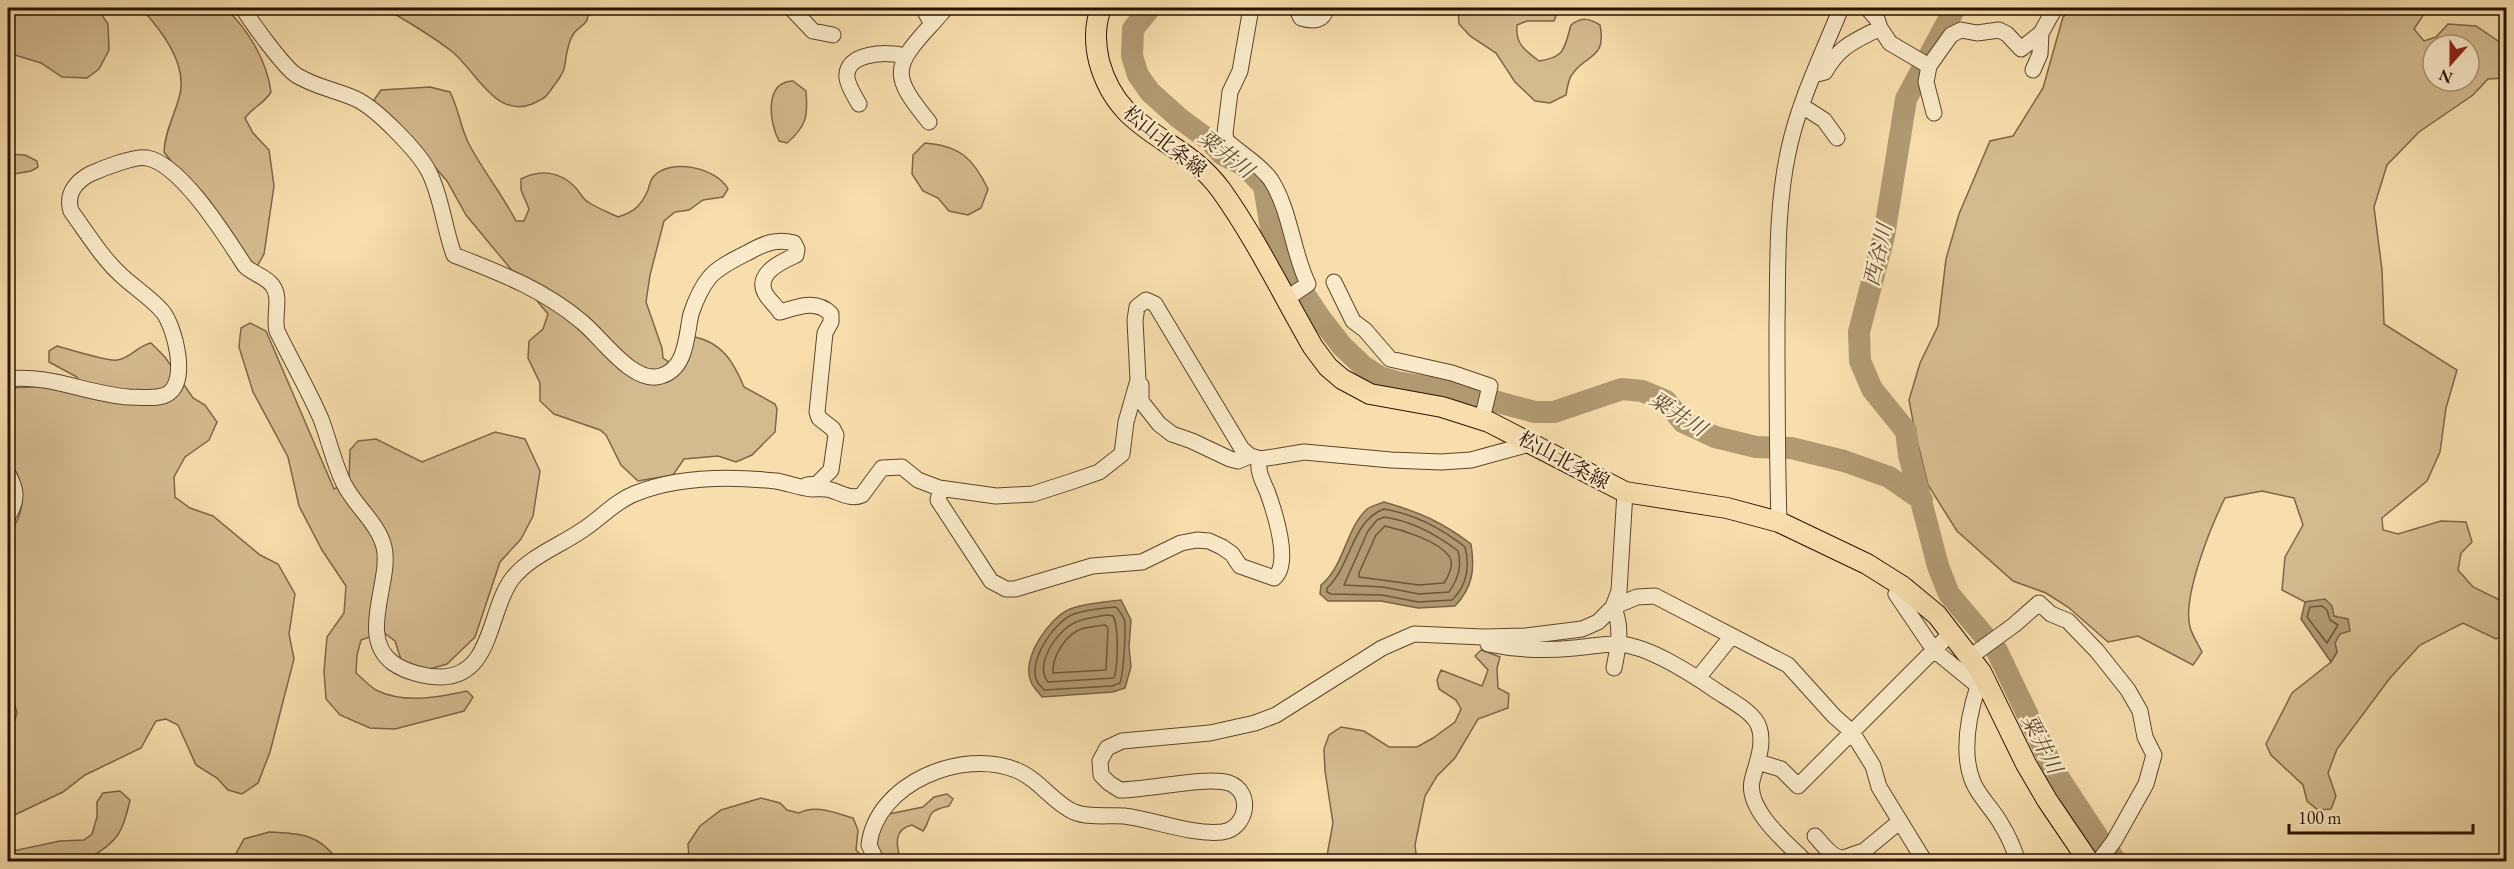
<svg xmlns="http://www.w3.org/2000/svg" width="2514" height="869" viewBox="0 0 2514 869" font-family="'EB Garamond','Noto Serif JP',serif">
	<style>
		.green { fill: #d4bb8f; stroke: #7e6648; stroke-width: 1.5; fill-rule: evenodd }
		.water { fill: #b19972; stroke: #7b6344; stroke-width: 1.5 }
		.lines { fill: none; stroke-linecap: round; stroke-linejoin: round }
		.shore { stroke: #6d5639; stroke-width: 1.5 }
		.river { stroke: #b19972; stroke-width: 22 }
		.minor-casing { stroke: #5c452b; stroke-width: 17 }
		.major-casing { stroke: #291200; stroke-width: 22 }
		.minor { stroke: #faeac9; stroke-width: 15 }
		.major { stroke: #f7deac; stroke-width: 20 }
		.labels { text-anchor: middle; stroke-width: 5; stroke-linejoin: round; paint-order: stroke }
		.street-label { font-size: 20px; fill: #291200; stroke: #faeac9 }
		.water-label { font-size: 21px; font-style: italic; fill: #5f482e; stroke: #faeac9 }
	</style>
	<rect width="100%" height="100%" fill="#f7deac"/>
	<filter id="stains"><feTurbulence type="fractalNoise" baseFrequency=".00333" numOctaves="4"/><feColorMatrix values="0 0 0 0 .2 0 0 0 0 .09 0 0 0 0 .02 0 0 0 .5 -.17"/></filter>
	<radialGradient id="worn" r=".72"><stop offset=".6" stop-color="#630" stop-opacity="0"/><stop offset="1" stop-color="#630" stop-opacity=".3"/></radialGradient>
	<!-- green -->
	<path class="green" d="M8,8H97L108,24L109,50L99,69L87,78L62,77L41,63L8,53Z
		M141,8H225C248,29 267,61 271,92C264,104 253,107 245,118L253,133L269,150L274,186L264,254L255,270L164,152C165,130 175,115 180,94C187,62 160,29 141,8Z
		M384,8H587C591,25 581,24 574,33C569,40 566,56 565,64C564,75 554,85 547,95C543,100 537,101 532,104C494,119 474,67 450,50C429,34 407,21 384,8Z
		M1458,8H1559L1554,21H1527L1517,25C1515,43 1524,50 1539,61C1566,57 1564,48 1571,25C1582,17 1589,18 1600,25C1607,61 1585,53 1571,76C1568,81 1567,90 1566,95L1550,103L1535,101L1515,82L1496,53L1470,36L1459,24Z
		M2073,8H2316L2318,11L2339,12L2341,8H2424V14L2414,29L2424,41L2436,37L2448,24L2476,26L2504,45L2506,49V78L2488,79L2473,95L2419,132L2387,165L2374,207L2382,270L2384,324L2457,370L2446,408L2440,452L2427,481L2382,518L2383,530L2398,534L2441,521L2466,522L2472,542L2461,553L2458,570L2473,587L2502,601L2506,607V634L2496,639L2463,623L2420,645L2390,678L2337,749L2328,773L2336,796L2331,809L2318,810L2307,801L2303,785L2271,755L2266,744L2292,693L2331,662L2337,652L2335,643L2340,633L2334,616L2311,601L2305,602L2282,590L2285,557L2303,525L2294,498L2262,491L2225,498C2211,526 2182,597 2190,627C2192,635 2198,644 2202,652L2193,665L2138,636L2108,642L2068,607L2046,593L2013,581L1957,531L1928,485L1915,432L1909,400L1920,363L1938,326L1946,259L1959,214L1990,141L2013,136L2043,88L2063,17ZM2433,45H2469V81H2433Z
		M793,81L806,91C808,115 807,126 787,143L779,141C769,122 764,82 793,81Z
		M430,87L450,92C459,109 460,127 469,144C483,171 502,194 516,221H524L529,209L521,190V179C540,169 560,171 576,188C580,193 583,199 588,202C597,208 608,212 618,217C634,212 641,206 648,190C649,186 651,180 653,177C670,157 717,168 728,189L723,197L703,200L689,210L675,212L664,221L650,275L646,302L662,348L663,358L669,362L685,359L695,337C723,343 734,363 744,387L775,404L777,409L775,432L752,455L736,462L718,456L684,459L673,475L638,481L621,465L606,435L600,430L554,414L540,401V383L528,358L529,341L543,329L548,314L466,215L447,181L403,131L378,110L374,100L381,90Z
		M925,143C960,146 973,158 988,189L981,208L968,215L949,211L938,198L923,191L912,174L913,155Z
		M8,154L25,155L37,161L38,167L31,171L8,175Z
		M250,323L266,331L334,489L349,481L350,450L358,441L376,439L422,462L495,432L525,439L540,471L533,516L521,539L500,562L475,637L447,664L419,672L403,666L395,641L383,632L361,640L357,655L356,673C363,679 371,688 378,691C406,704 439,697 467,691L473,697L464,711L395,729L370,728L340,715L326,699L324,671L327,637L344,613L346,586L322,550L299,506L288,457L253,392L239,347L241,328Z
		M151,343L165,357L193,398L205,405L217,422L209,440L185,457L174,477L175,497L190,508L213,516L260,555L278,564L295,594L289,634L294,659L270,752L258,783L242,794L228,790L217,778L196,765L178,725L166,719L156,721L141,748L85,775L63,792L8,818V734L13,728L17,712L8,685V535C27,512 27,483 8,460V388L80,385L77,377L49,362V351L57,346C68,349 109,362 117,360C131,358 137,346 151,343Z
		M1481,650L1500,657L1497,668L1498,688L1509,694L1508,708L1478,719L1455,758L1437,776L1425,796L1415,845L1417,861H1326L1333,823L1325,771L1324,749L1329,735L1341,727L1364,731L1389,747H1417L1433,738L1455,722L1461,709L1456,700L1439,689L1437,680L1441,670L1482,686L1488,670L1475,656Z
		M120,791L130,800C123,832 118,842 89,858L87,861H8V852L60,841L84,840L92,834L97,817V802L103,793Z
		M947,794L953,799L949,806C923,812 934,816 923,831L912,825C894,829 896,844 900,858L909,861H692L689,858L688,844L700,826L721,810L761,798L780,803L787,810L799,813C815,804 835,813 853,818L858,830L856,850L862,856L869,857L878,830L889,814L923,807L934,797Z
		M269,832C299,833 320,834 338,861H232L244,839Z"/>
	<!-- water -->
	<path class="water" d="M1384,502C1419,512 1442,522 1471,544C1475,569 1473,587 1455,606L1418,608L1381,601H1328L1320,594L1321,585C1345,565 1345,530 1367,509C1371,506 1379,504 1384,502Z
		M2325,599L2332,606L2334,616L2348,619L2350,631L2340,634L2335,643L2337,652L2331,662L2301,619L2305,602Z
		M1121,600L1131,620L1129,647L1131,667L1125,688L1113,692L1042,697C1039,693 1033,687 1031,682C1021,658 1049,618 1070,609C1085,603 1105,602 1121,600Z"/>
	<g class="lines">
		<!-- shore -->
		<path class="shore" d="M1384,509C1414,514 1441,528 1465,547C1470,566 1467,586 1452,600L1418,602L1382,595L1331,594L1327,592V588C1351,566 1352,520 1384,509Z
			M1384,517C1412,521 1436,534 1458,551C1462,567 1458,579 1449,592L1419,594L1383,587L1344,585L1368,531L1377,520Z
			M1385,526C1403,530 1438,541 1449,556C1455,564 1448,577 1444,583L1419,585L1359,577V573L1376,535Z
			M2322,606L2327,610L2330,620L2338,625L2327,643L2307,617L2310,607Z
			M1116,607C1119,610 1122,615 1124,619C1127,628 1123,674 1120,683L1112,686L1044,690C1042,687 1037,683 1036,679C1030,657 1055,621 1074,614C1087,609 1103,608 1116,607Z
			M1107,615L1113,616C1119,626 1118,666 1114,678L1048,682C1034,664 1057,631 1074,623C1083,618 1096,617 1107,615Z
			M1105,625L1108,628L1106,670L1053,673C1052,657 1065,635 1081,629C1088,627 1097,626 1105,625Z"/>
		<!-- river -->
		<path class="river" d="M1150,8L1133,29L1132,56L1138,75L1150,92L1179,118L1209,140L1223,155L1245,166L1264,186L1272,235L1291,274L1321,319L1342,346L1363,366L1380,377L1397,382L1464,393L1535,412H1554L1622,389L1642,391L1666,401L1683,422L1715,437L1756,447L1791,448L1844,461L1889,477L1922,500
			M1955,8L1906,99L1884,236L1859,332L1860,361L1872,389L1906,431L1909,455L1938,566L1949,594L1997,651L2055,772L2099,839L2117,862"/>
		<defs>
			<path id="minor" d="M243,8C251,22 284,67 296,75C315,87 336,90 356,99C376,108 419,152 429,172C442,198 444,228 454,255C500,273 543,289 582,322C602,338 633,385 661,376C687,368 686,336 691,314C695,302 701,288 709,278C718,267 735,259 747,253C763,244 776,238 794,243L797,249L796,255C783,261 755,273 765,293C768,299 776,306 780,312C798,307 816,299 831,314V322L825,333L817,412L819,418L833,429L836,435L831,470L817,484L807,485
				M791,8L813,31L833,35
				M923,8L932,24L946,8
				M1251,8L1240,71L1230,92L1225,133L1226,140C1240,154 1259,163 1271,180C1291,212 1292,251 1308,284L1286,299
				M1296,8L1301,18C1313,22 1324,21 1326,8
				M1867,8L1877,19L1880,28
				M1929,66L1926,82L1934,113
				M2033,70L2040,54L2041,33
				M1817,74L1825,72C1839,46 1855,41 1880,28L1890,43L1929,66L1951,35L1961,30L1977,33L1999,30L2007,34L2021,49L2041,33L2055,8
				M859,104C855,97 848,86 847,78C844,52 889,51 905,56
				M1802,106L1824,120L1837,138
				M929,122C892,76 891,68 932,24
				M1334,282L1353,321L1365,330L1390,359L1452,373L1490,386L1482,419
				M8,379C50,374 87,394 129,397C139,397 160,400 169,393C188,379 175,328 163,312C151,298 135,288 122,276C102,258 87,233 71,211C66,195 75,182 90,174C101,169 136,155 147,158C181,164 226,237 245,266C253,274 265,276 272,285C282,297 273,317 277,331C291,360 308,389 321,419C329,440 334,464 344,484C355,506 378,523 384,547C392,581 357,637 393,663C406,672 425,677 441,677C493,676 488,611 512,579C529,557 559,546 581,531C599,520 614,502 634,494C678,476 729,476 776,481C788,483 800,488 812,489C819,489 825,488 831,490C841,493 851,500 862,495L882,468L902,467L918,480L939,488L996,496L1033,494L1073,481L1099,472L1122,454L1126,422L1138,380L1135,320L1137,307L1146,300L1155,304L1242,449L1250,456L1261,459L1304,452L1391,460L1441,462L1471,460L1533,443
				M1141,385V401L1159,424L1172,434L1192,441L1230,459L1238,461L1250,456
				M8,474C17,490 18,500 8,516
				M939,496L938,500L991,581L1006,589H1015L1092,566L1142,562L1181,543L1197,540L1209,541L1222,547L1232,554L1240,566L1274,578C1292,564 1274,510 1267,491C1264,484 1259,475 1259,468C1258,465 1260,462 1261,459
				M1779,522C1777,456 1777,391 1777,326C1778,268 1776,210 1788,153C1798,103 1822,55 1841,8
				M1902,586L1896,594L1934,650L1978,686
				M1613,607L1637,597L1655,596L1788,665L1834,716L1852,732L1873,766L1879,787L1925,862
				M1613,607C1623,626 1618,648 1614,668
				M1488,644C1517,650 1545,651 1574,648C1589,647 1606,643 1620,644C1651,647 1692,674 1718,692C1730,700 1754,712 1759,727C1765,745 1756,764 1752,781C1746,810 1787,843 1806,862
				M1970,657L2014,625L2039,603L2051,614L2068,621L2097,651L2128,690L2140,711L2145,737L2154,755L2146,784L2114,841L2098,862
				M1698,678L1732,636
				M1986,682L1978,686C1969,714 1961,753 1973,782C1979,797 1993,809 2001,824C2008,835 2014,849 2018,862
				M1758,762L1781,769L1798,786L1952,632
				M1815,836C1822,843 1834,862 1846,857C1852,855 1857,853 1864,851
				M1864,859V851L1899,822
				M877,862L869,845C876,783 963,748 1016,770C1039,779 1053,803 1074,812C1089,818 1108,815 1124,816C1156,820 1190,835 1222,832C1247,829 1254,792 1229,783C1206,776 1149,790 1120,790L1109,783L1101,775L1100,761L1107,748L1122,741L1210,733L1255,723L1276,715L1382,648L1414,634L1483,637L1526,636L1582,629L1598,622L1613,607L1619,591L1625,492"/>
			<path id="major" d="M1101,8C1095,24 1095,44 1099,61C1119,136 1181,135 1221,190C1256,239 1283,295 1313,347L1328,367L1342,379L1370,394L1442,407L1489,422L1625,492L1727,508L1779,522L1867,564L1902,586L1937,615L1981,672L2026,764L2047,800L2089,862"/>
		</defs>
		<!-- minor casing -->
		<use href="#minor" class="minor-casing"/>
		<!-- major casing -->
		<use href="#major" class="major-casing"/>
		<!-- minor -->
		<use href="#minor" class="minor"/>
		<!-- major -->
		<use href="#major" class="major"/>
	</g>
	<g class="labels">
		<!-- street labels -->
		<g class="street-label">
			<text transform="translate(1165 141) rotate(39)" y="7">松山北条線</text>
			<text transform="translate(1564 460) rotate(28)" y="7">松山北条線</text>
		</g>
		<!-- water labels -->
		<g class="water-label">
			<text transform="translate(1226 154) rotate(38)" y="7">粟井川</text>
			<text transform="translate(1878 255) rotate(-77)" y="7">西谷川</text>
			<text transform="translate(1678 414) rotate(33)" y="7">粟井川</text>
			<text transform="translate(2042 744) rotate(63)" y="7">粟井川</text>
		</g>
	</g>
	<!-- margin -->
	<rect width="2514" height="869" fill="none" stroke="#f7deac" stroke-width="30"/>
	<rect x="9" y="9" width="2496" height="851" fill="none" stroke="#291200" stroke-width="3"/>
	<rect x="15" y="15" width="2484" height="839" fill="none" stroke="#291200" stroke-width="1.5"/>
	<!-- north arrow -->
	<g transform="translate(2451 63) rotate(201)"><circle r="28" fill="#faeac9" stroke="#a69479" stroke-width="1.5"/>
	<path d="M0-4.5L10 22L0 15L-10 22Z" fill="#8f2418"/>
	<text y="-9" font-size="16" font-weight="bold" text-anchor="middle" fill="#291200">N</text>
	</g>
	<!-- scale -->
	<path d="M2289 824v9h184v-9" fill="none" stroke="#291200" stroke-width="3"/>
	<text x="2298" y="824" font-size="18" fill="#291200" stroke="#faeac9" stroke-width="4.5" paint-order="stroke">100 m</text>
	<rect width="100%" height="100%" filter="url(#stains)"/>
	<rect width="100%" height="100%" fill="url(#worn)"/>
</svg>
